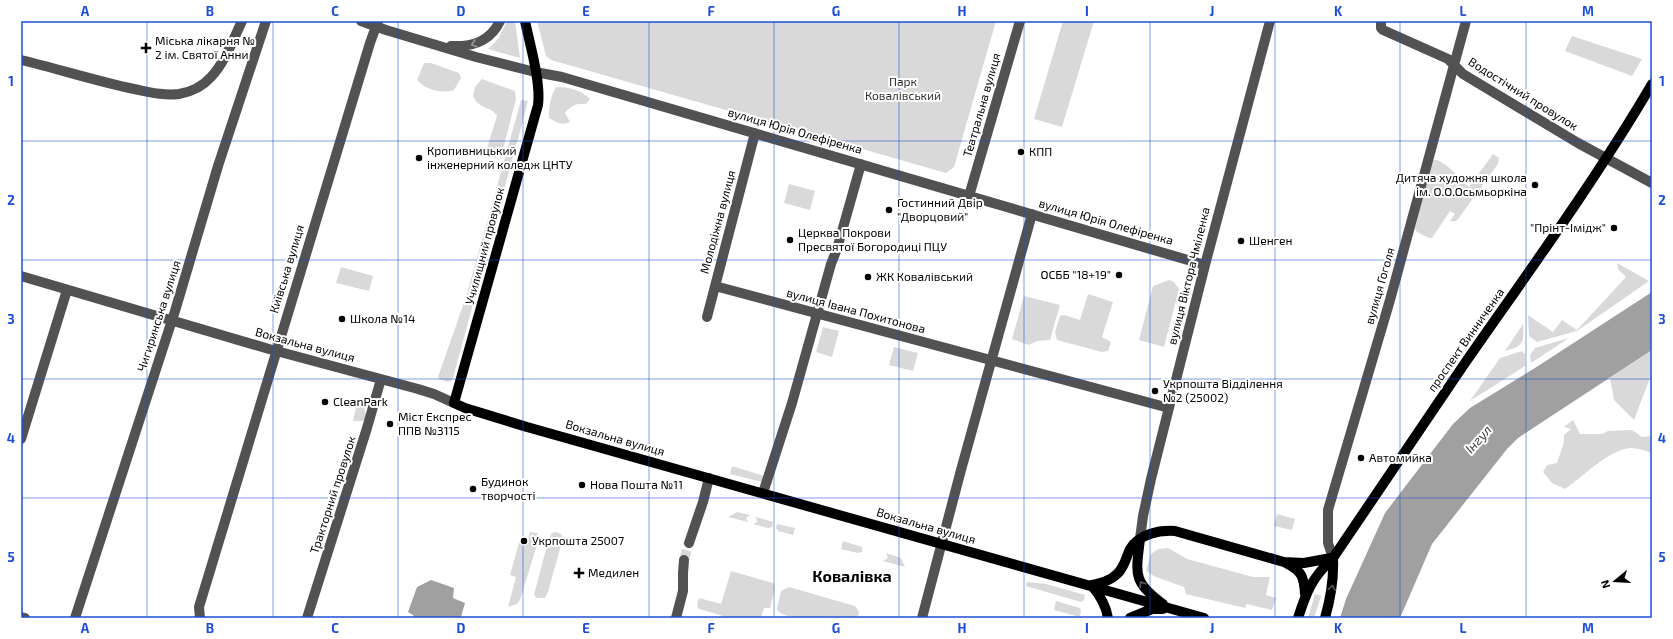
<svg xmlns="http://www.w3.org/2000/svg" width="1673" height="639" viewBox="0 0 1673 639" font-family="'Exo 2',sans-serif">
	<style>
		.green { fill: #d9d9d9 }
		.water { fill: #a0a0a0 }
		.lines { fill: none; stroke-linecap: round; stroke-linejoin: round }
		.minor-tunnel { stroke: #d9d9d9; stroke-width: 10; stroke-dasharray: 10 5; stroke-linecap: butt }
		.minor { stroke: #525252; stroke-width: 10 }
		.major { stroke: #000; stroke-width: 10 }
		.oneway { stroke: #979797 }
		.oneway2 { stroke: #595959 }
		.grid { fill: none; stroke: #1d4ed8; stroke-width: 1; stroke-opacity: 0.55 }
		.poi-dot { fill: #000; stroke: #fff; stroke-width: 1.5 }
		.labels { text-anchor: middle; stroke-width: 4; stroke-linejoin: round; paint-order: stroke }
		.poi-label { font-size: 12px; fill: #000; stroke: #fff; text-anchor: start }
		.park-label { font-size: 12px; fill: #303030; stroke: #fff }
		.street-label { font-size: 12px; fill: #000; stroke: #fff }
		.water-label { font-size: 13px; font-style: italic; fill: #414141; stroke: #fff }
		.district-label { font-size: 16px; font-weight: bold; fill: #000; stroke: #fff }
		.neatline { fill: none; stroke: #1d4ed8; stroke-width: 1.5 }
		.grid-label { font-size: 13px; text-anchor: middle; font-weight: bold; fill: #1d4ed8 }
	</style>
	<rect width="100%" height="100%" fill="#fff"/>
	<!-- green -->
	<path class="green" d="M507,21H515L520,58L488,49L498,39Z
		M537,21H996L954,167L946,173L551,60L546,56Z
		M1063,21H1094L1062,127L1034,119Z
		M1572,36L1642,59L1632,76L1565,51Z
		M424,63H431L459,73L461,78L454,90C441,94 426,90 417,80Z
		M482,79L515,91L516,99L502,153L496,158L487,155L486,151L497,116C490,105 480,111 473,96L475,87Z
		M556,87C569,87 581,90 590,99L586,104C576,103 571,106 565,113L570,122C561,126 556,122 549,118C549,107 550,97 556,87Z
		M521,100L528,101L525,113L453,378L451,381L448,382L439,379L438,377L467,294Z
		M1493,154L1499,158L1498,164L1458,219L1456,221H1450L1455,214L1450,211L1432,238H1429L1417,232L1415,229L1432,160C1444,158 1459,179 1469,187Z
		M789,184L815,191L810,210L784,203Z
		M1617,263L1649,281L1577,331L1537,342L1529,336L1528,315L1553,332L1562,320L1577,330L1626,277L1618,269Z
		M341,267L373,276L369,291L336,283Z
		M1169,280L1174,282L1179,289L1164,347L1139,340L1153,286Z
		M1088,294L1113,302L1102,337L1111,342L1108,351L1102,352L1057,340L1055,332L1060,316L1064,315L1080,320Z
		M1024,296L1060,305L1050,340L1037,341L1029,345L1012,339Z
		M1523,324C1524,343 1524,346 1505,351Z
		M823,327L839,331L832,357L816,352Z
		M1569,338L1531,363L1530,355L1535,348Z
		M894,347L918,353L913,371L889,365Z
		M1652,350V378H1650L1634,420L1614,400L1610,378Z
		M1522,351L1525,354V366L1470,401L1500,358Z
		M351,403L365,409L366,417L363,421H353L356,408L350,407Z
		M1573,420L1580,434H1602L1608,431L1632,430L1642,437L1652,436V453C1646,451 1637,448 1631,448C1609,449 1583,477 1565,489L1552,483L1543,472L1547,465L1557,463L1564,442V435L1571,429L1564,427Z
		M732,466L764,476L762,482L730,474Z
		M737,512L750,515L746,518L748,522L728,517Z
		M1277,514L1295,519L1292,530L1274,526Z
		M756,517L773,522L772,527L768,528L753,524L757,522Z
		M777,524L795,528L793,535L778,531L776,528Z
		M530,532L537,533L539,538L520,600L517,604L508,607L516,577L510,575L519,543L527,544Z
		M556,532L561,534L563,538L548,592L545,598H536L534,594L535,591L549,538L552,533Z
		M843,541L862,547V552L858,553L841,549Z
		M1168,548L1187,559L1253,577H1270L1266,595L1276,598L1272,610L1247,604L1245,608L1186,594L1184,587L1156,577L1146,571L1151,554L1158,549Z
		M886,553L901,558L905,567L883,561L888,558Z
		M731,571L773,583L775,588L770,608H764L761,618H730L699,609L697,606L699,598L721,604Z
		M1027,582L1046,584L1085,595L1084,600L1081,602L1026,586Z
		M789,587L855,606L859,612L858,618C843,618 782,623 777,609L781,591Z
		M1315,594L1321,596L1314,618H1308Z
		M1056,601L1080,608L1081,610L1080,617L1054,610Z"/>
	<!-- water -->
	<path class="water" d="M1652,292V350L1518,438L1507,449L1432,544L1400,618H1340L1346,599L1385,513L1453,424L1470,408L1535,368Z
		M431,580L454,588L453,598L465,603L461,617L462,618H414L413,615L408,612L417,587Z"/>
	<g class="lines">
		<!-- minor-tunnel -->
		<path class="minor-tunnel" d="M684,560L689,543"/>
		<!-- minor -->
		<path class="minor" d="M361,21L386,30L476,57L535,72L562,77L1205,265
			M1381,21V28L1383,30L1448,59L1463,74L1578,143L1652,183
			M451,46C472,47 490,42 500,21
			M21,60C59,69 96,81 134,89C149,92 164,96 179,94C191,92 203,86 211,77C224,64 234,38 242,21
			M969,196L1020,21
			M21,276L269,349L418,389L434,394L454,403
			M715,286L1169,408
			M707,317L755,133
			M21,439L67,290
			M763,493L792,403L831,264L837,249L861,164
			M1140,539L1143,516L1151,479L1205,265L1270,21
			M689,543L703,502L709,478
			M1333,558L1328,543V510L1390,300L1466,21
			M21,617L25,618
			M75,618L175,311L218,166L266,21
			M200,618L199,607L370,43L378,21
			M307,618L367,428L381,379
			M676,618L683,591V573L684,560
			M922,618L961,470L1032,214"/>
		<!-- major -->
		<path class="major" d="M525,21C530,45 541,82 538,105L454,403L465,408L527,427L1204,618
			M1140,539C1136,573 1132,582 1163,604
			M1286,563C1302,571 1304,577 1305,594
			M1091,585C1100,595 1106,605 1108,618
			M1092,585C1101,583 1110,581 1117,574C1125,567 1126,557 1130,549C1139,534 1159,530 1175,531L1284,562L1304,563L1331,558
			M1130,618L1152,609H1163
			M1298,618C1307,590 1312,578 1333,558C1377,493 1421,428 1465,363C1529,271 1595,181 1652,84
			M1325,618C1331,597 1334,579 1333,558"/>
	</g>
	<!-- one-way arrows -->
	<defs><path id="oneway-chevron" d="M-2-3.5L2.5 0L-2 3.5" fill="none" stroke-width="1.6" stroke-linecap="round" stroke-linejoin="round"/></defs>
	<use class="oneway" href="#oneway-chevron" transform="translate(474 44) rotate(164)"/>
	<g class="oneway2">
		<use href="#oneway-chevron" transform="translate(1142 584) rotate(-122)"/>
		<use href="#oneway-chevron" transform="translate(1332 588) rotate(-82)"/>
	</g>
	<!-- grid -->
	<path class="grid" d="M147,21V618M273,21V618M398,21V618M523,21V618M649,21V618M774,21V618M899,21V618M1024,21V618M1150,21V618M1275,21V618M1400,21V618M1526,21V618M21,141H1652M21,260H1652M21,379H1652M21,498H1652"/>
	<!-- markers -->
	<g class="poi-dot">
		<path d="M144 42h4v4h4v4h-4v4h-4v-4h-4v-4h4z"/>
		<circle cx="1021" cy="152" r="4"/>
		<circle cx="419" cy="158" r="4"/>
		<circle cx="1535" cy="185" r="4"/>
		<circle cx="889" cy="210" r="4"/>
		<circle cx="1614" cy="228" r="4"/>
		<circle cx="790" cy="240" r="4"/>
		<circle cx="1241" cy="241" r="4"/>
		<circle cx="1119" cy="275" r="4"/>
		<circle cx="868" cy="277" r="4"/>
		<circle cx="342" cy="319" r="4"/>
		<circle cx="1155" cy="391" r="4"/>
		<circle cx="325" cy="402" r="4"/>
		<circle cx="390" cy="424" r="4"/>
		<circle cx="1361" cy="458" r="4"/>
		<circle cx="582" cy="485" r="4"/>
		<circle cx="473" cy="489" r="4"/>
		<circle cx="524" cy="541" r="4"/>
		<path d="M577 567h4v4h4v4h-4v4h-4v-4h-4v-4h4z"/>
	</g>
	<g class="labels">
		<!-- poi labels -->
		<g class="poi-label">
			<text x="155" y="45">Міська лікарня №<tspan x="155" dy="14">2 ім. Святої Анни</tspan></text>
			<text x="427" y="155">Кропивницький<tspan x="427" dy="14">інженерний коледж ЦНТУ</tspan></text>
			<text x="1029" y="156">КПП</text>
			<text x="1527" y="182" text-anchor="end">Дитяча художня школа<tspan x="1527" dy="14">ім. О.О.Осьмьоркіна</tspan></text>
			<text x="897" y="207">Гостинний Двір<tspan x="897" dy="14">"Дворцовий"</tspan></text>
			<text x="1606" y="232" text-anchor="end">"Прінт-Імідж"</text>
			<text x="798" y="237">Церква Покрови<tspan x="798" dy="14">Пресвятої Богородиці ПЦУ</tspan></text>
			<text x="1249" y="245">Шенген</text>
			<text x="1111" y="279" text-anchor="end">ОСББ "18+19"</text>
			<text x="876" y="281">ЖК Ковалівський</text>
			<text x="350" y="323">Школа №14</text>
			<text x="1163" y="388">Укрпошта Відділення<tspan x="1163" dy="14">№2 (25002)</tspan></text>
			<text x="333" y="406">CleanPark</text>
			<text x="398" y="421">Міст Експрес<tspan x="398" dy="14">ППВ №3115</tspan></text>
			<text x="1369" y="462">Автомийка</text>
			<text x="481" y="486">Будинок<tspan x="481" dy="14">творчості</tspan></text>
			<text x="590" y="489">Нова Пошта №11</text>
			<text x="532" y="545">Укрпошта 25007</text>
			<text x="588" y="577">Медилен</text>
		</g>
		<!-- park labels -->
		<g class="park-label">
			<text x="903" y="86">Парк<tspan x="903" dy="14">Ковалівський</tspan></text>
		</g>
		<!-- street labels -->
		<g class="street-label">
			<text transform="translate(1523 94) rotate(32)" y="4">Водостічний провулок</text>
			<text transform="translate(982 105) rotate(-74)" y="4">Театральна вулиця</text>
			<text transform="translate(795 131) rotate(16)" y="4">вулиця Юрія Олефіренка</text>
			<text transform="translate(718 222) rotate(-75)" y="4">Молодіжна вулиця</text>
			<text transform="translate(1106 222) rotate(16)" y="4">вулиця Юрія Олефіренка</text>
			<text transform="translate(485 246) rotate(-75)" y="4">Училищний провулок</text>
			<text transform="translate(287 269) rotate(-73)" y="4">Київська вулиця</text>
			<text transform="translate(1189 276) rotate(-76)" y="4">вулиця Віктора Чміленка</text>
			<text transform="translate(1380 286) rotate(-74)" y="4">вулиця Гоголя</text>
			<text transform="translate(856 311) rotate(15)" y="4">вулиця Івана Похитонова</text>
			<text transform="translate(159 316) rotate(-72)" y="4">Чигиринська вулиця</text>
			<text transform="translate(1466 340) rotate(-55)" y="4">проспект Винниченка</text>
			<text transform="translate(305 345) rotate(15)" y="4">Вокзальна вулиця</text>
			<text transform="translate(615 438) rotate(16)" y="4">Вокзальна вулиця</text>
			<text transform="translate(333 495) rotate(-72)" y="4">Тракторний провулок</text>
			<text transform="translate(926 526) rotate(16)" y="4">Вокзальна вулиця</text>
		</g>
		<!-- water labels -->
		<g class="water-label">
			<text transform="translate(1478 439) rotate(-49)" y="5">Інгул</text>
		</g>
		<!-- district labels -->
		<g class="district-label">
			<text x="852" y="582">Ковалівка</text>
		</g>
	</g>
	<!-- border -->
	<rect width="1673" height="639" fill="none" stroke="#ffffff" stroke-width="44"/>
	<!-- north arrow -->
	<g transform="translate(1615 581) rotate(252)" stroke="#ffffff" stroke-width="3" paint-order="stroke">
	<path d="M0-3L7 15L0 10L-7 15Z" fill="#000000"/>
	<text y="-6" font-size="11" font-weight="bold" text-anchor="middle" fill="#000000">N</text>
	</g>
	<rect x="22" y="22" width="1629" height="595" class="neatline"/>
	<g class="grid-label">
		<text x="85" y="16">A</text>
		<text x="210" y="16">B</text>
		<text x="335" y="16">C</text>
		<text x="461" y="16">D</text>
		<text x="586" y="16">E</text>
		<text x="711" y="16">F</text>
		<text x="836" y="16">G</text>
		<text x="962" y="16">H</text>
		<text x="1087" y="16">I</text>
		<text x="1212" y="16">J</text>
		<text x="1338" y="16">K</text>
		<text x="1463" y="16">L</text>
		<text x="1588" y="16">M</text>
		<text x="11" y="86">1</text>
		<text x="1662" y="86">1</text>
		<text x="11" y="205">2</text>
		<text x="1662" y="205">2</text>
		<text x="11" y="324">3</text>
		<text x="1662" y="324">3</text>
		<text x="11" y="443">4</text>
		<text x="1662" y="443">4</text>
		<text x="11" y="562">5</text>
		<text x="1662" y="562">5</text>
		<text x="85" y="633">A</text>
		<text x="210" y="633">B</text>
		<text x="335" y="633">C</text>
		<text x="461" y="633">D</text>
		<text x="586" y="633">E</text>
		<text x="711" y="633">F</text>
		<text x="836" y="633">G</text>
		<text x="962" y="633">H</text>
		<text x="1087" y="633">I</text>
		<text x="1212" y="633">J</text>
		<text x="1338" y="633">K</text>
		<text x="1463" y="633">L</text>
		<text x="1588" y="633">M</text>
	</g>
</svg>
